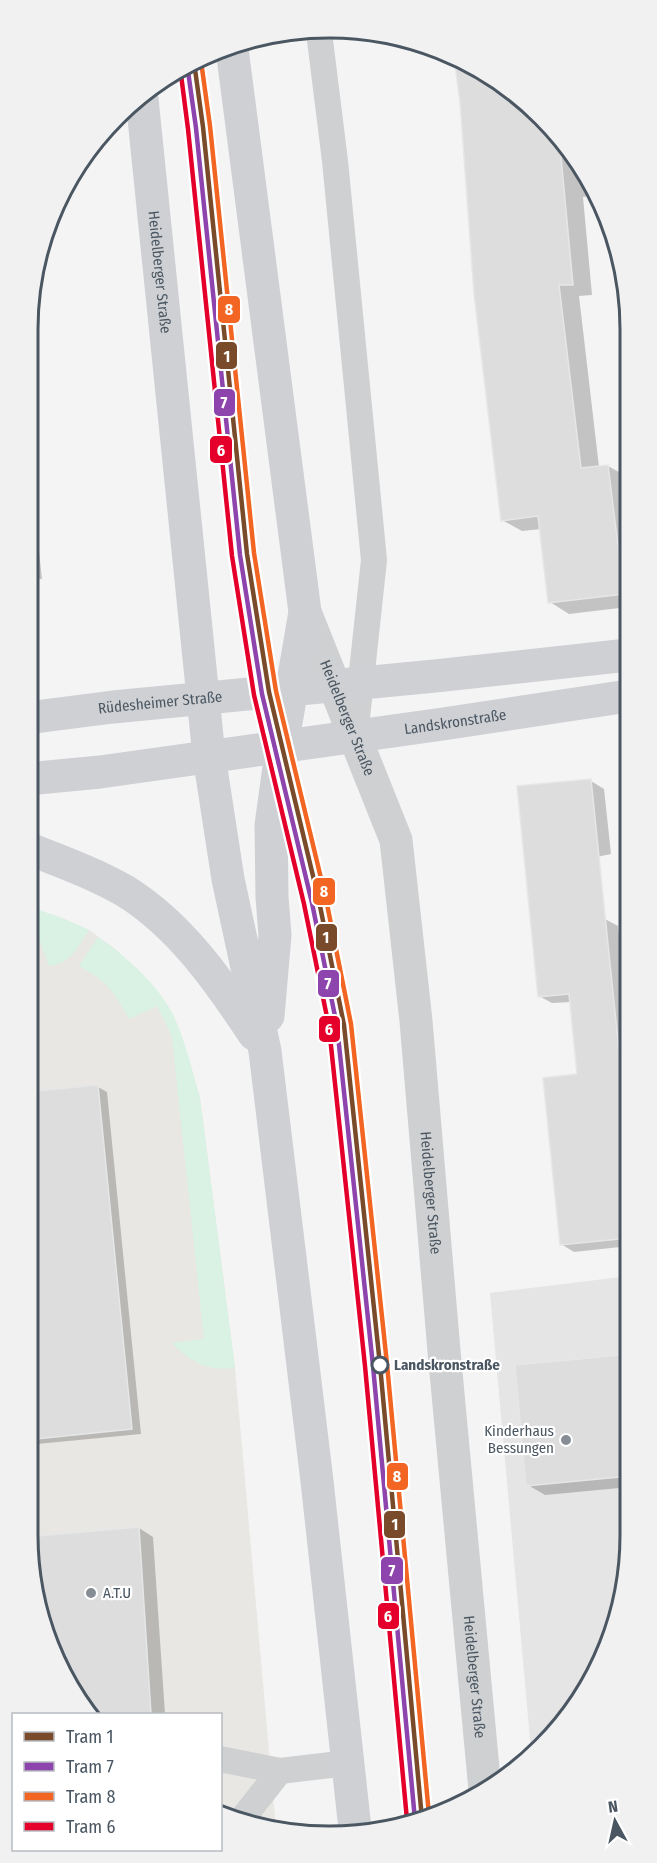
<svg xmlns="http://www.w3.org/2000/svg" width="657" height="1863" viewBox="0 0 657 1863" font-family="'Fira Sans Condensed',sans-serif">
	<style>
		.commercial { fill: #e8e7e3 }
		.education { fill: #e6e5e6 }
		.green { fill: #d9f2e3 }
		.shadow { fill: #0003 }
		.building { fill: #ddddde; stroke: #e5e6e7; stroke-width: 1.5 }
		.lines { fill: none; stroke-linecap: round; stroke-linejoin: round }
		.lane { stroke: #ced0d2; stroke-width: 26 }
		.street { stroke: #ced0d2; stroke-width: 33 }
		.secondary { stroke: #ced0d4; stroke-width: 33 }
		.tram-1-casing { stroke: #fff; stroke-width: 9 }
		.tram-2-casing { stroke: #fff; stroke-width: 9 }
		.tram-3-casing { stroke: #fff; stroke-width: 9 }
		.tram-4-casing { stroke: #fff; stroke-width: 9 }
		.tram-1 { stroke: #7a4b2a; stroke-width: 4.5 }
		.tram-2 { stroke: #8e44ad; stroke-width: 4.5 }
		.tram-3 { stroke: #f26522; stroke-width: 4.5 }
		.tram-4 { stroke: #e4002b; stroke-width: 4.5 }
		.stop-dot { fill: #fff; stroke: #4a5661; stroke-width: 3 }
		.poi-dot { fill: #868d94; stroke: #fff; stroke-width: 2 }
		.labels { text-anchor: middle; stroke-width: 4.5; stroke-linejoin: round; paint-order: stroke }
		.street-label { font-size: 15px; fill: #4a5661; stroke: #fff }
		.stop-label { font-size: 15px; font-weight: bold; fill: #4a5661; stroke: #fff; text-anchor: start }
		.poi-label { font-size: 15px; fill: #4a5661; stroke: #fff; text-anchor: end }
		.rim { fill: none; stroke: #4a5661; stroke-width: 3 }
		.line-badge { stroke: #fff; stroke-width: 2 }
		.badge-label { font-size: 16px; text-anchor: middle; font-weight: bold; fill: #fff }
	</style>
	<rect width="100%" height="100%" fill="#f4f4f4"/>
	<!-- commercial -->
	<path class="commercial" d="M27,906L62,918L89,930L114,948L142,974L171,1011L182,1040L200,1098L235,1368L276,1829L221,1813L220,1714H90L50,1650L27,1534Z"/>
	<!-- education -->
	<path class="education" d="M629,1276L630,1534L620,1612L579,1702L531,1750L490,1293Z"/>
	<!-- green -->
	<path class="green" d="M27,906L62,918L89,930C77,947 72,963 49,966L35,927L27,925Z
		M98,937C125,956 153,980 170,1009C183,1032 193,1073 200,1098L235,1368C206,1371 192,1363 172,1343L204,1339L172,1038L165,1021L157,1006L129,1019C113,990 108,982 79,966Z"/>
	<!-- shadow -->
	<path class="shadow" d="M456,58L480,68L555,129L599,195L583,197L592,295L579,296L599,467L608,466L628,477V607L569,614L550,602L541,529L522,531L502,520Z
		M27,441L42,579L27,580Z
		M591,781L604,789L611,854L539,869Z
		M605,919L618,926L629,1035V1246L574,1252L561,1244L579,1076L571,1002L552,1003L539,996Z
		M98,1087L107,1092L141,1434L27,1445V1094Z
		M629,1295L630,1487L545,1495L528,1485L622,1357L627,1359L622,1296Z
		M139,1528L153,1537L165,1714H90L50,1650L28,1538Z"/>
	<!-- building -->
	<path class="building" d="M454,57L480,68L555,129L559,136L573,285H559L581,468L608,465L624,594L548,603L538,516L501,521L474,294L460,102Z
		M591,779L621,1070L625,1069L629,1114V1238L560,1245L543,1078L577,1074L569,994L538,997L517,786Z
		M98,1085L132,1429L27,1440V1092Z
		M622,1355L630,1439V1476L526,1486L515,1365Z
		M139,1527L151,1714H90L50,1650L27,1537Z"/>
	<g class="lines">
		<!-- lane -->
		<path class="lane" d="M319,32L335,161L374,560L355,736
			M220,1759L280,1771L348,1763
			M242,1819L280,1771"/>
		<!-- street -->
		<path class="street" id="s1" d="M305,612L396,840L416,1021L444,1351L485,1790"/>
		<!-- secondary -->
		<g class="secondary">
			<path d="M232,49L305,612L282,746L271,825L272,897L275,935L268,1016"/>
			<path id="s2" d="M142,99L209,756L228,879L265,1051L317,1481L355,1829"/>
			<path id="s3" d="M27,718L113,707L435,676L628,655"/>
			<path id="s4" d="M27,779L100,772L443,724L628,696"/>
			<path d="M27,848C60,861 94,873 125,891C180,925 219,981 254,1034"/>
		</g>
		<defs>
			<path id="tram-1" d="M194,62L203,127L247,554L269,692L319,901L344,1025L380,1365L422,1819"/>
			<path id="tram-2" d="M187,64L196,128L240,555L262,694L312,903L337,1026L373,1366L415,1820"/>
			<path id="tram-3" d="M201,61L210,126L254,553L276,691L326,899L351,1024L387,1364L429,1815"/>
			<path id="tram-4" d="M180,67L188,129L232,556L254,695L304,904L329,1027L365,1366L407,1820"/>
		</defs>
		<!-- tram-1 casing -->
		<use href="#tram-1" class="tram-1-casing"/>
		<!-- tram-2 casing -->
		<use href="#tram-2" class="tram-2-casing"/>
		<!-- tram-3 casing -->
		<use href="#tram-3" class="tram-3-casing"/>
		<!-- tram-4 casing -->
		<use href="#tram-4" class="tram-4-casing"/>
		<!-- tram-1 -->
		<use href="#tram-1" class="tram-1"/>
		<!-- tram-2 -->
		<use href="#tram-2" class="tram-2"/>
		<!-- tram-3 -->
		<use href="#tram-3" class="tram-3"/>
		<!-- tram-4 -->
		<use href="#tram-4" class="tram-4"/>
	</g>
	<!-- markers -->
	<circle class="stop-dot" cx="380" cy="1365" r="8"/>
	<g class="poi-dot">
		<circle cx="566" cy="1440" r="6"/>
		<circle cx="91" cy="1593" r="6"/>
	</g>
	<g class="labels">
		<!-- street labels -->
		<g class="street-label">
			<text dy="5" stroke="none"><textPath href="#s2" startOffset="174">Heidelberger Straße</textPath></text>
			<text dy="5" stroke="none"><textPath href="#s3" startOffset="134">Rüdesheimer Straße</textPath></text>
			<text dy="5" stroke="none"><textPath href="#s1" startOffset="114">Heidelberger Straße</textPath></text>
			<text dy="5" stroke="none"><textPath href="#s4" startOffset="432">Landskronstraße</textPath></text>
			<text dy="5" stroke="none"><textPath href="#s1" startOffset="600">Heidelberger Straße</textPath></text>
			<text dy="5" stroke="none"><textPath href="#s1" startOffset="1086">Heidelberger Straße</textPath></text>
		</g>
		<!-- stop labels -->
		<g class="stop-label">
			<text x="394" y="1370">Landskronstraße</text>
		</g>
		<!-- poi labels -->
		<g class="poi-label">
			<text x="554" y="1436">Kinderhaus<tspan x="554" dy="17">Bessungen</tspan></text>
			<text x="103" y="1598" text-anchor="start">A.T.U</text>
		</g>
	</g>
	<!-- crop -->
	<path d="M0 0H657V1863H0ZM329 38H329A291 291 0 0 1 620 329V1535A291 291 0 0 1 329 1826H329A291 291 0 0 1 38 1535V329A291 291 0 0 1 329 38Z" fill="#f1f1f2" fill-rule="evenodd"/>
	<path class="rim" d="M329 38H329A291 291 0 0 1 620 329V1535A291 291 0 0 1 329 1826H329A291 291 0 0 1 38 1535V329A291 291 0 0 1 329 38Z"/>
	<g class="line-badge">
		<rect x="217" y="295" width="24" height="29" rx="6" fill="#f26522"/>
		<rect x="215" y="341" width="23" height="29" rx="6" fill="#7a4b2a"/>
		<rect x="213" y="388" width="23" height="29" rx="6" fill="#8e44ad"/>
		<rect x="209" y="435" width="24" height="29" rx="6" fill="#e4002b"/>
		<rect x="312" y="877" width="24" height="29" rx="6" fill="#f26522"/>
		<rect x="315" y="923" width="23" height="29" rx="6" fill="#7a4b2a"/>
		<rect x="317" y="969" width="23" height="29" rx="6" fill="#8e44ad"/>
		<rect x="318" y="1015" width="23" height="28" rx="6" fill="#e4002b"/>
		<rect x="386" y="1462" width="23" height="29" rx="6" fill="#f26522"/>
		<rect x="383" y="1510" width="23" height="29" rx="6" fill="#7a4b2a"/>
		<rect x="380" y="1556" width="24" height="29" rx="6" fill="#8e44ad"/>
		<rect x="377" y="1602" width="23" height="28" rx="6" fill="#e4002b"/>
	</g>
	<g class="badge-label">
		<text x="229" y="315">8</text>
		<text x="227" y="362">1</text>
		<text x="224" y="408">7</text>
		<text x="221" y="456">6</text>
		<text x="324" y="897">8</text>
		<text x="326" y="943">1</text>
		<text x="328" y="989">7</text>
		<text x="329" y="1035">6</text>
		<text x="397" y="1482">8</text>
		<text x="395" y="1530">1</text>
		<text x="392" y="1576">7</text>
		<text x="388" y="1622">6</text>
	</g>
	<!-- legend -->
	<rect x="12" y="1713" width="210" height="138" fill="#ffffff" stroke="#b7bbc0" stroke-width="1.5"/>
	<rect x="24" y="1732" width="30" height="9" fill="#7a4b2a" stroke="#b7bbc0" stroke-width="1.5"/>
	<text x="66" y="1743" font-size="18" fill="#4a5661">Tram 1</text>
	<rect x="24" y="1762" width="30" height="9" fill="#8e44ad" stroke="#b7bbc0" stroke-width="1.5"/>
	<text x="66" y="1773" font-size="18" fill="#4a5661">Tram 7</text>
	<rect x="24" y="1792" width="30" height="9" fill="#f26522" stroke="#b7bbc0" stroke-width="1.5"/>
	<text x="66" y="1803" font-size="18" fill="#4a5661">Tram 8</text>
	<rect x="24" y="1822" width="30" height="9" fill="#e4002b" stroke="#b7bbc0" stroke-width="1.5"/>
	<text x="66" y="1833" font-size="18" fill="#4a5661">Tram 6</text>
	<!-- north arrow -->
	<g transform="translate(615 1821) rotate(352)" stroke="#ffffff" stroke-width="4.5" paint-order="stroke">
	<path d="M0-4.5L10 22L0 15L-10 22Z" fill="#4a5661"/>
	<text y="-9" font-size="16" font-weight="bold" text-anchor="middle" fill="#4a5661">N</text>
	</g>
</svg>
